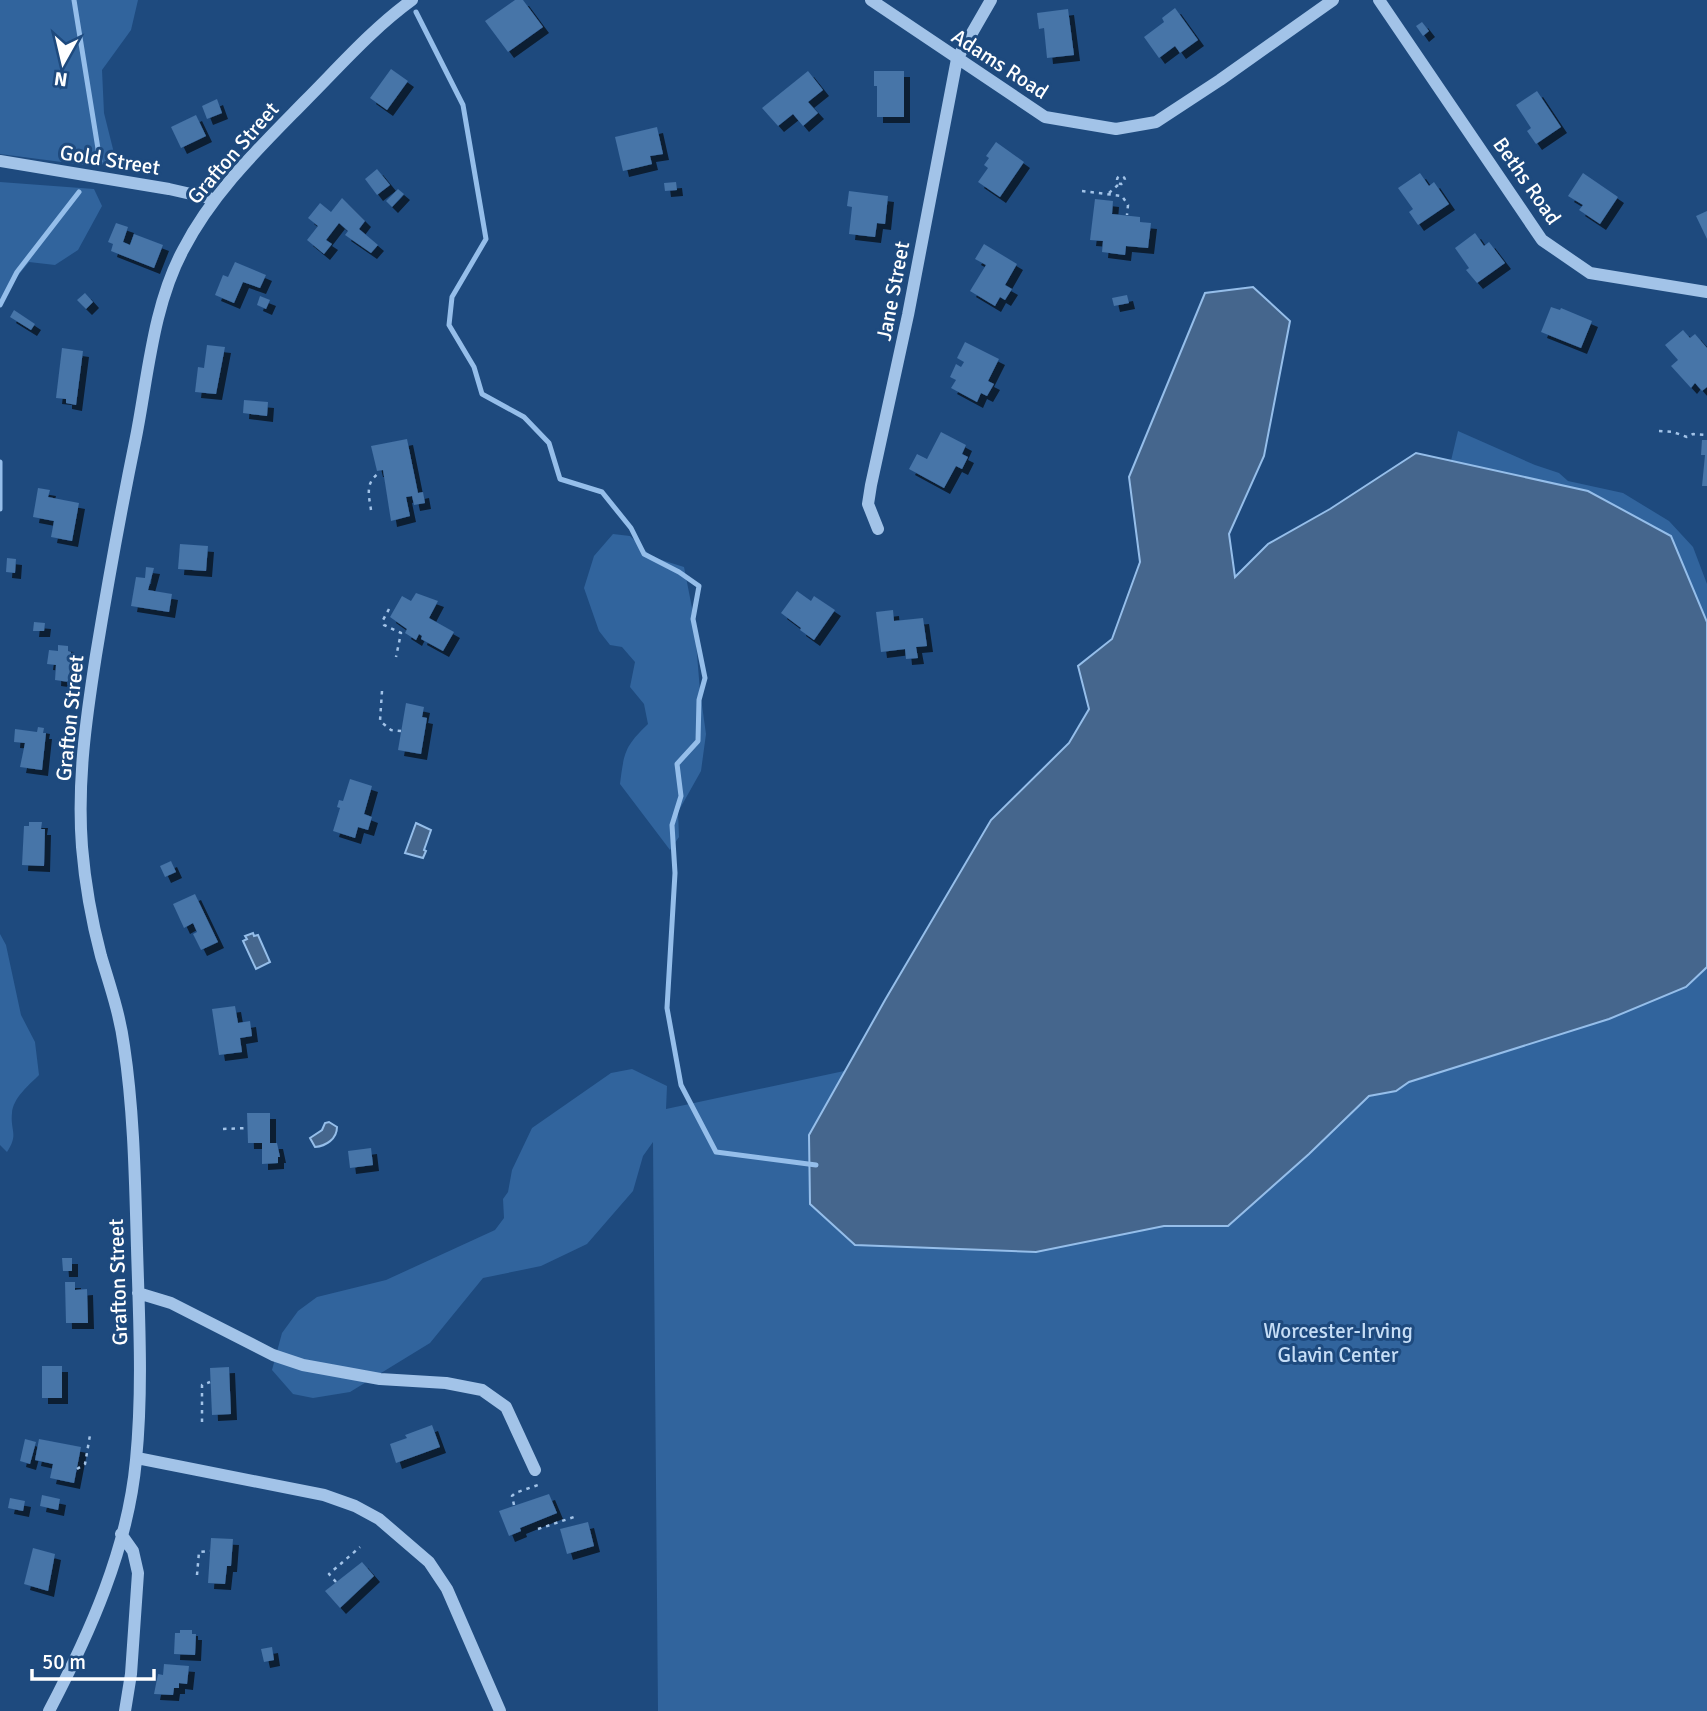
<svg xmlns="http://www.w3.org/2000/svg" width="1707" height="1711" viewBox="0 0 1707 1711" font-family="Signika,sans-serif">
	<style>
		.green { fill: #31649d }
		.water { fill: #45668d; stroke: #95beea; stroke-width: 2 }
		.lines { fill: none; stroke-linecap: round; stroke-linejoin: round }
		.stream { stroke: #95beea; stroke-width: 5 }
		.building { fill: #4674a8; filter: url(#shadow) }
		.path { stroke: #a2c3e8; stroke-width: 2.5; stroke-dasharray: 3.5 5; stroke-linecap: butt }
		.minor { stroke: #a2c3e8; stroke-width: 12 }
		.labels { text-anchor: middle; stroke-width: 6; stroke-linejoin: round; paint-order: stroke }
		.street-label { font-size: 21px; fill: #fff; stroke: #1e4a7e }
		.park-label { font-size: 21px; fill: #c5ddf6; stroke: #1e4a7e }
	</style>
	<defs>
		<filter id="shadow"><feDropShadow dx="6" dy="6" stdDeviation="0" flood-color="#0009"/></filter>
	</defs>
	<rect width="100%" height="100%" fill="#1e4a7e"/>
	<!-- green -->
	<path class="green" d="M0,0H138L131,30L102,70L104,113L114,153L100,167L0,154Z
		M0,182L94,189L102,206L78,250L55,265L29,262L12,283L0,304Z
		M1458,431L1535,465L1559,473L1568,481L1623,493L1669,521L1693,547L1707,584V1711H658L653,1142L643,1156L633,1191L587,1244L541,1266L483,1278L430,1343L350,1392L313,1398L293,1394L272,1370L282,1333L298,1311L317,1297L386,1280L495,1230L504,1218L503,1199L508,1192L512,1170L532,1128L611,1073L632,1069L667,1086L666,1109L1332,967Z
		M613,534L630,536L652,557L684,567L694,618L700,691L706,734L701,771L678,812L679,837L670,850L620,784C624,752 625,746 648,724L644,704L630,687L635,662L622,647L610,645L599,631L584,588L594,556Z
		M0,934L6,945L21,1015L35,1042L39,1075C29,1085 13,1098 12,1113C10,1131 19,1134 7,1152L0,1145Z"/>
	<!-- water -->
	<path class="water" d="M1253,287L1290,321L1264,456L1229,534L1235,577L1268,544L1330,509L1416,453L1588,491L1671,536L1707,622V967L1686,987L1609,1019L1409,1082L1396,1091L1369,1096L1309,1154L1228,1226H1164L1036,1252L855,1245L810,1204L809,1135L885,1000L991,820L1069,743L1089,709L1078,666L1112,639L1140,562L1129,477L1205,293Z
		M416,823L431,830L424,850L426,851L423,858L405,853Z
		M253,933L254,936L258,935L270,962L256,969L243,941L247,939L245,936Z
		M329,1122L337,1127C337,1139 326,1146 315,1147L310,1138L322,1130L325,1123Z"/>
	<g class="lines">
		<!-- stream -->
		<path class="stream" d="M74,0L100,161
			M416,12L463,105L486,239L452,297L449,325L474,367L482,394L524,417L549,443L560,479L602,492L631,528L644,554L679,572L699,586L693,619L705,678L699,700L698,741L677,764L681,796L672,825L675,873L667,1008L681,1085L716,1152L816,1165
			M0,305L17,272L79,192
			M0,462V509"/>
	</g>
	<!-- building -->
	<path class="building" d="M515,0H523L543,27L508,52L485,21Z
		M1175,8L1198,40L1180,53L1175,46L1159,58L1144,37L1164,22L1162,18Z
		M1068,9L1074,55L1047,58L1044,28L1039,29L1037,13Z
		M1422,22L1429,31L1423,36L1416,26Z
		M391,69L408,81L387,110L370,98Z
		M808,71L823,90L808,102L818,113L803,126L793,114L778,126L762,108Z
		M874,71H904V117H877V86H874Z
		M1537,91L1561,127L1536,144L1527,131L1531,128L1516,105Z
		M217,99L222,113L207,119L202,106Z
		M196,115L206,136L181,148L171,127Z
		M657,127L663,154L650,156L652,164L623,171L615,137Z
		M996,142L1024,162L1000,197L978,182L988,168L984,165L989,158L986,156Z
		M377,169L390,185L377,195L365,179Z
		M1420,173L1429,186L1434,182L1449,204L1418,225L1409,212L1413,209L1398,188Z
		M1583,173L1618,197L1600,224L1579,210L1583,205L1568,196Z
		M676,182L677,190L665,191L664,183Z
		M398,189L404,194L392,207L386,201Z
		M849,191L888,196L885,224L877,223L875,237L849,234L852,207L847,206Z
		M342,198L365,221L359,229L378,245L371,253L345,235L348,231L339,223L326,240L332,244L324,254L307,240L318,226L308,218L320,203L331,212Z
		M1095,199L1113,201L1112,214L1140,217V222L1151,223L1148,248L1126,246L1125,255L1102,252L1103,241L1090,240Z
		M1707,211V239L1696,216Z
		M116,223L128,227L123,242L130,245L134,234L163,245L154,268L111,251L113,244L108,242Z
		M1475,233L1484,246L1489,242L1505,263L1477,283L1466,270L1469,268L1455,248Z
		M984,244L1017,264L1005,285L1012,289L1005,300L1000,297L995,306L970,291L986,265L975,259Z
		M235,262L266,275L260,288L243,282L234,303L215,295L223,275L228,277Z
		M85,293L93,302L86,309L77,300Z
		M1127,295L1129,303L1114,306L1112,298Z
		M260,296L270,300L266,309L257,305Z
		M1551,307L1560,310L1561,308L1592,321L1581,348L1541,332Z
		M14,310L35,324L31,330L10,317Z
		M1683,330L1690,338L1695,334L1707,348V387L1702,391L1695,383L1691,388L1671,366L1678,360L1665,345Z
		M965,342L999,359L988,381L994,384L987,396L981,393L977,402L951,388L956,380L950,377L956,364L961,367L964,362L957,358Z
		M207,345L225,347L216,394L195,392L198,367L204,368Z
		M62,348L83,351L76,405L66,403V399L56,398Z
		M244,400L268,402L267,416L243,413Z
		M941,432L966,445L962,454L968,457L962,469L956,466L944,488L909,469L917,454L927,459Z
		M407,439L418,493L423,492L425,503L414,505L412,496L406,497L410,516L391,521L383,470L377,471L371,446Z
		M1702,440H1707V486H1702L1705,455H1701Z
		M38,488L50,490L48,497L79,503L72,541L51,537L54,521L33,517Z
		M180,544L208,546L206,571L178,569Z
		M7,558L16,559L15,573L6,572Z
		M146,567L154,568L148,590L172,594L169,612L131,606L136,577L145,578Z
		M797,591L811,601L814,596L835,610L814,640L800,630L801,628L781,613Z
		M416,593L438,601L429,618L454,632L443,651L421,639L422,636L419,634L416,640L405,633L407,629L390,617L402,596L411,601Z
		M893,610L894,621L923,618L927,646L916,647L918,658L906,659L905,649L881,652L876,612Z
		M34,622L45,623L44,631H33Z
		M58,645L68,646V651L71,652L69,682L55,680L56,665L47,664L49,650L58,651Z
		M406,703L424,707L422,717L427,718L421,754L398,750Z
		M38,727L44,728L43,733H46L42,770L20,767L25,743L14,742L15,729L37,732Z
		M350,779L372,786L364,814L372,817L368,830L358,827L355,838L333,831L340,808L337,807L339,800L343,801Z
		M29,822H42L41,829H45L44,866L22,865L24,826H29Z
		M171,861L176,872L165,877L160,866Z
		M195,894L218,942L201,950L193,934L197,932L193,923L184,928L173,904Z
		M235,1006L238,1023L250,1021L252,1036L240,1038L242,1052L219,1055L212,1009Z
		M247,1113H270V1143H277L280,1157H278V1163L262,1164V1143H248Z
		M371,1148L373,1165L350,1168L348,1151Z
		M62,1258H72V1271H63Z
		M65,1282H75V1290L87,1289L88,1323H66Z
		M42,1366H62V1398H42Z
		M229,1367L231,1414L212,1415L210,1368Z
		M432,1425L440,1447L396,1463L390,1444L407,1438L405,1435Z
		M25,1439L36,1442L30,1464L20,1461Z
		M39,1439L81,1447L74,1483L50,1478L53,1464L35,1460Z
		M549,1494L557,1513L520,1528L521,1531L509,1536L499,1511Z
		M42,1495L60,1499L58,1510L40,1506Z
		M10,1498L25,1501L23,1511L8,1508Z
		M588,1522L594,1546L567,1554L560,1529Z
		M211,1538L233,1539L231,1566H227L225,1584L208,1583Z
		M33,1548L55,1554L48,1591L24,1584Z
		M362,1562L374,1576L340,1608L325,1591Z
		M180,1630H192V1634H196L195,1655L174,1654L175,1633H180Z
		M272,1647L274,1660L264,1662L261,1649Z
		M164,1664L189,1666L187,1684L179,1683V1688H174L173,1695L154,1694L158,1674L163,1675Z"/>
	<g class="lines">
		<!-- path -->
		<path class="path" d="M1117 180a4 4 0 1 1 8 0a4 4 0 1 1-8 0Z
			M1082,191L1122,196L1128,205L1127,215
			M1109,193L1119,184
			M1659,431L1673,432L1687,437L1693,434L1707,435
			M371,510C369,496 365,483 378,474
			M389,609L383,620L384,625L401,633L396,657
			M382,691L380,721L391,730L401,731
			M223,1129L248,1128
			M202,1422V1385L210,1382
			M77,1469L85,1464L90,1435
			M514,1505L512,1496L515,1493L538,1485
			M538,1529L577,1516
			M197,1575L199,1552L210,1551
			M336,1582L329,1574L360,1547"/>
		<!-- minor -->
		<path class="minor" d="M871,0L1045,117L1116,129L1156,122L1220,80L1333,0
			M1379,0L1542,240L1590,273L1707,292
			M0,161L169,189L213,199
			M878,529L868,504L871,485L908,315L957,59L991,0
			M138,1293L171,1303L273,1355L303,1365L380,1379L446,1383L482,1390L506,1407L535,1470
			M137,1458L324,1495L355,1506L379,1519L429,1562L447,1589L500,1711
			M121,1534L133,1551L138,1573L131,1674L125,1711
			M49,1711C90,1633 128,1548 136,1460C143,1389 139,1318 137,1248C135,1181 134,1112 124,1046C120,1015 110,986 101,956C92,922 85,883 82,847C77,782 86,719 96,655C108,582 121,510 136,437C148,376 153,306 183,250C213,192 259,148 305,101C339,67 372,29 412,0"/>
	</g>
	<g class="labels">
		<!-- street labels -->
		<g class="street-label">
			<text transform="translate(1000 64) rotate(33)" y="7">Adams Road</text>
			<text transform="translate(233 153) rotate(-49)" y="7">Grafton Street</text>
			<text transform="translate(110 160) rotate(9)" y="7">Gold Street</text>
			<text transform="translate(1527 181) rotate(55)" y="7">Beths Road</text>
			<text transform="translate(893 291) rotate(-79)" y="7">Jane Street</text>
			<text transform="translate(70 718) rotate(-84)" y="7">Grafton Street</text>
			<text transform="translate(118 1282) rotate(-92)" y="7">Grafton Street</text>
		</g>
		<!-- park labels -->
		<g class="park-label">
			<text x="1338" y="1338">Worcester-Irving<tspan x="1338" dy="24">Glavin Center</tspan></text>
		</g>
	</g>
	<!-- north arrow -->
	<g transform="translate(63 63) rotate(188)" stroke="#1e4a7e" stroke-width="5" paint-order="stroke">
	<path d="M0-5L12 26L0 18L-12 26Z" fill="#ffffff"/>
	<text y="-10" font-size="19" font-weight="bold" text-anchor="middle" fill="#ffffff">N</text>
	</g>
	<!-- scale -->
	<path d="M32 1669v10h122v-10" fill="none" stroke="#ffffff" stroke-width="3.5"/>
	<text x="42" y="1669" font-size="21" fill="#ffffff" stroke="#1e4a7e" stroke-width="5" paint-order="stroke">50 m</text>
</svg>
